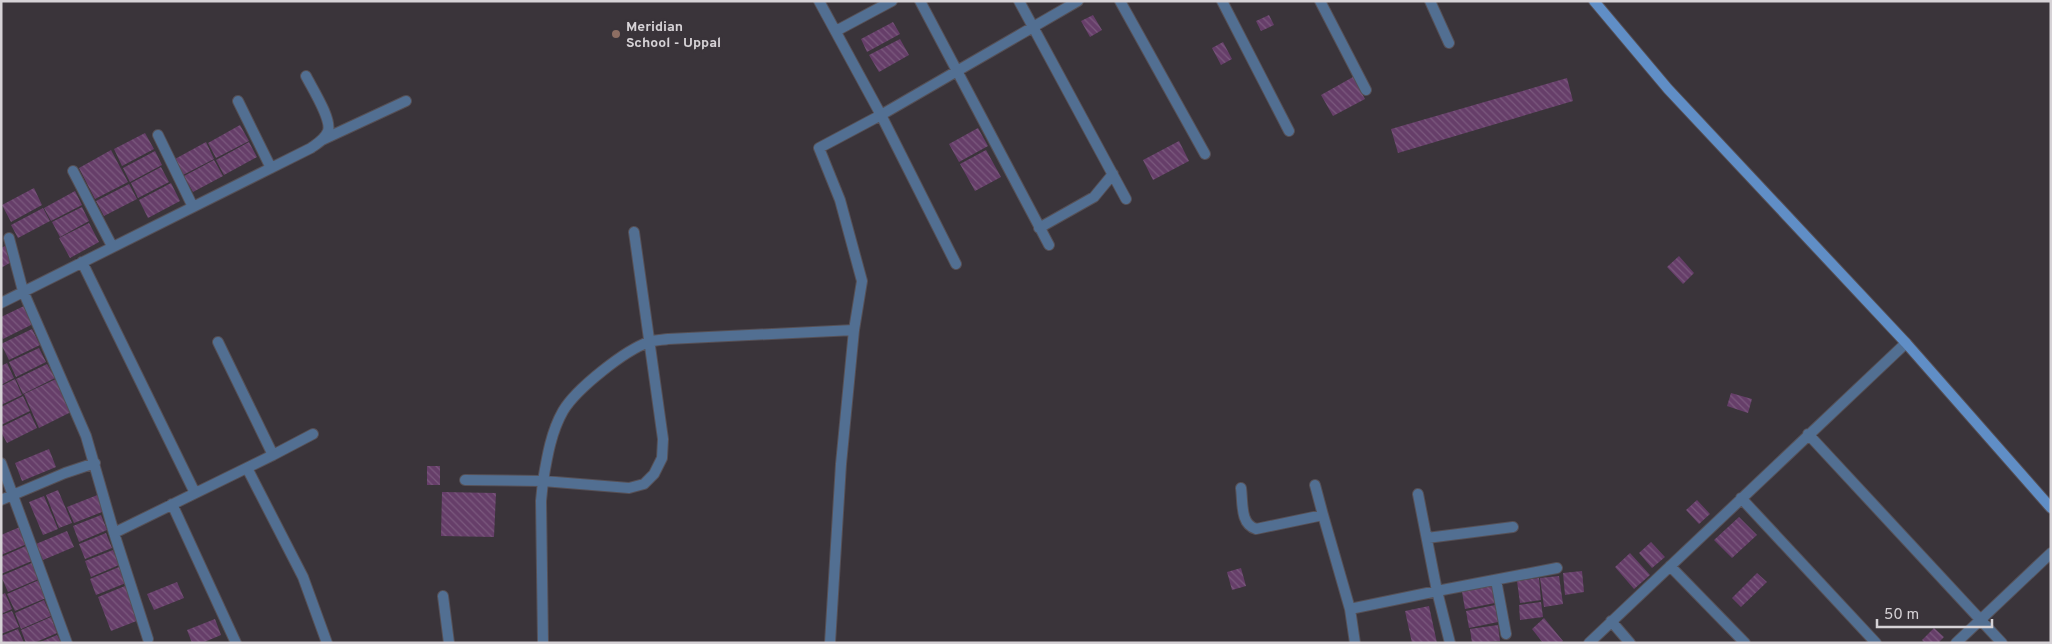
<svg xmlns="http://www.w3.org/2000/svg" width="2052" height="644" viewBox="0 0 2052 644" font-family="Overpass,sans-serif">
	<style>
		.building { fill: url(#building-back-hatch) }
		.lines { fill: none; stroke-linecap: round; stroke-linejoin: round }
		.street-casing { stroke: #565056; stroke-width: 12 }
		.secondary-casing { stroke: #565056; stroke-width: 12 }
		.street { stroke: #526f92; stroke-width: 10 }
		.secondary { stroke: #608ec6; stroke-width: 10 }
		.education-dot { fill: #8d6e63; stroke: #3a343a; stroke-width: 2 }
		.labels { text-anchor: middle; stroke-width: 5; stroke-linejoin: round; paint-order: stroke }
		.poi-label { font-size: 14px; font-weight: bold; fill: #d6d2d6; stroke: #3a343a; text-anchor: start }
	</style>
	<defs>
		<pattern id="building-back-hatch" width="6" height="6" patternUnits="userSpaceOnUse" patternTransform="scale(1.25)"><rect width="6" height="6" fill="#663e69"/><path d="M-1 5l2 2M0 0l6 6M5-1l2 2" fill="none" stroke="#7b597e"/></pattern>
	</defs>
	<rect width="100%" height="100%" fill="#3a343a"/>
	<!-- building -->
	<path class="building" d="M1093,15L1102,30L1090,37L1081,21Z
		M1269,15L1274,25L1261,31L1256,21Z
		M893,22L900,34L867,52L861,39Z
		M900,39L909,55L879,72L869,55Z
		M1223,42L1232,59L1221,65L1212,48Z
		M1353,77L1365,99L1333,116L1321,95Z
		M1567,78L1573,101L1398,153L1391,129Z
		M240,125L249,141L216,158L208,143Z
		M978,128L988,146L959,162L949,144Z
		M145,133L154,149L122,166L114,149Z
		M1179,141L1189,161L1153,180L1143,160Z
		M206,142L214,159L183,175L175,159Z
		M249,142L257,157L224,175L216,160Z
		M111,150L128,182L95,199L79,168Z
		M986,150L1001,177L975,191L960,164Z
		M155,151L162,165L130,182L123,168Z
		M214,160L223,176L193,192L184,176Z
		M161,167L169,182L138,198L131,183Z
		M171,183L180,201L148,218L139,200Z
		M129,184L137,199L104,216L96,201Z
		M34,188L42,205L11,222L2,205Z
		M75,191L82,205L51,221L44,208Z
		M82,207L89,221L60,237L52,222Z
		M43,208L50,221L18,238L11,225Z
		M89,223L99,242L70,258L59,238Z
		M5,246L13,261L1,268V248Z
		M1679,256L1694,273L1683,284L1667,267Z
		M24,306L33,324L3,339L1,335V317Z
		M32,329L40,345L9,360L1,344Z
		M39,348L46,362L16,377L9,362Z
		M7,363L14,378L1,385V366Z
		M47,364L55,378L23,394L16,379Z
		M15,379L22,395L1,405V386Z
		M56,379L73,411L39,428L24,394Z
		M1731,393L1752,399L1748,413L1727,406Z
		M23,396L30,411L1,425V407Z
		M30,413L37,428L7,443L1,432V427Z
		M49,449L56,467L22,481L15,463Z
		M427,466H440V485H427Z
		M58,490L72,523L59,528L46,495Z
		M442,492L496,493L494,537L441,536Z
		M100,494L107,510L74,523L67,507Z
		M44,496L58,529L43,535L29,502Z
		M1697,500L1710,514L1699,524L1686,510Z
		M101,515L107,530L79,542L73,526Z
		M1739,517L1757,535L1732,558L1714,540Z
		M20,527L27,544L1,555V535Z
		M67,531L74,547L43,560L36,544Z
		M106,533L112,548L85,559L79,544Z
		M1651,542L1665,557L1652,568L1639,553Z
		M26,546L32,561L1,574V557Z
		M113,550L119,565L91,577L85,561Z
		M1630,553L1650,575L1634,589L1615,567Z
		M34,562L41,578L8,592L1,576Z
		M119,567L126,583L96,595L90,579Z
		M1241,568L1246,586L1232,590L1227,572Z
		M1582,571L1584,592L1565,595L1563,573Z
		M1757,573L1767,582L1741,607L1732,598Z
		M1559,576L1563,604L1544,607L1540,578Z
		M1539,578L1541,600L1520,603L1517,581Z
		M39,580L46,598L15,611L7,594Z
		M177,582L184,598L154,610L147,594Z
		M125,586L139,620L111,631L98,597Z
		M1492,586L1495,603L1465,609L1462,592Z
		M5,593L12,609L1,614V595Z
		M44,600L51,616L21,629L15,613Z
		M1541,602L1543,617L1520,620L1519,605Z
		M1495,605L1498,622L1469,628L1466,611Z
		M1429,606L1437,643H1412L1405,611Z
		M12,611L19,627L1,634V615Z
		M51,617L57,633L34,643H26L21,630Z
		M1544,618L1563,641L1561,643H1543L1532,629Z
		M215,619L221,635L202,643H192L187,630Z
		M1498,625L1500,641L1472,643L1470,629Z
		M1934,628L1944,637L1938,643H1925L1922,640Z
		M18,629L24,643H1V636Z
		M57,635L61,643H38Z"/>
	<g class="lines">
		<defs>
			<path id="street" d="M819,1L881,115L956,264
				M920,1L1049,245
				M1019,1L1126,199
				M1120,1L1205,154
				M1222,1L1289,131
				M1320,1L1366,90
				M1430,1L1449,43
				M836,31L892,1
				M238,101L271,168
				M158,135L193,207
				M322,140L406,101
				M73,171L112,246
				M1039,228L1094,197L1113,174
				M634,232L663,439L662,458L654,474L644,484L629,488L543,481C547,457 551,432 563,411C576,389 625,350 649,342C655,340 662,340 668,339L854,330
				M9,238L23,291L86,436L114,533L273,455L313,434
				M82,262L195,493
				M1,303L311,148C318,143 325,139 328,131C332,119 312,88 306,76
				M218,342L273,455
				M1808,434L2002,643
				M1,463L67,643
				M247,468L303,577L327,643
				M465,480L543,481L541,501L543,643
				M1315,485L1323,515
				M1241,488C1243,503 1240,524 1256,529L1323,515L1350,609L1355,643
				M1418,494L1437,591L1557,568
				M1741,498L1876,643
				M1,500L65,473L95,463
				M172,504L236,643
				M114,533L148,639
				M1427,538L1513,527
				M1670,566L1745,643
				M1496,580L1506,634
				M443,596L449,643
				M1350,609L1437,591L1450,643
				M1611,621L1630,643
				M830,643L841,464L854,330L862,281L840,200L819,148L881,115L1078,1
				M1589,643L1906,343
				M1956,643L2051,553"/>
			<path id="secondary" d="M1594,1L1668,89L1906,343L2051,508"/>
		</defs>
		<!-- street casing -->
		<use href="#street" class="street-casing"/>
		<!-- secondary casing -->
		<use href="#secondary" class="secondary-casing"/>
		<!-- street -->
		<use href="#street" class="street"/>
		<!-- secondary -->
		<use href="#secondary" class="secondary"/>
	</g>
	<!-- markers -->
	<circle class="education-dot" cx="616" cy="34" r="5"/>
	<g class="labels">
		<!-- poi labels -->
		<g class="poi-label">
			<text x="626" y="31">Meridian<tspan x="626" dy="16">School - Uppal</tspan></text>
		</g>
	</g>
	<!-- border -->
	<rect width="2052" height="644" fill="none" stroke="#d6d2d6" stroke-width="5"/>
	<!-- scale -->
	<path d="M1877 619v8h115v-8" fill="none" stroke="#d6d2d6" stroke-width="2.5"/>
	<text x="1884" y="619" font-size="15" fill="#d6d2d6" stroke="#3a343a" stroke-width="4" paint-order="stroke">50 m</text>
</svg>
